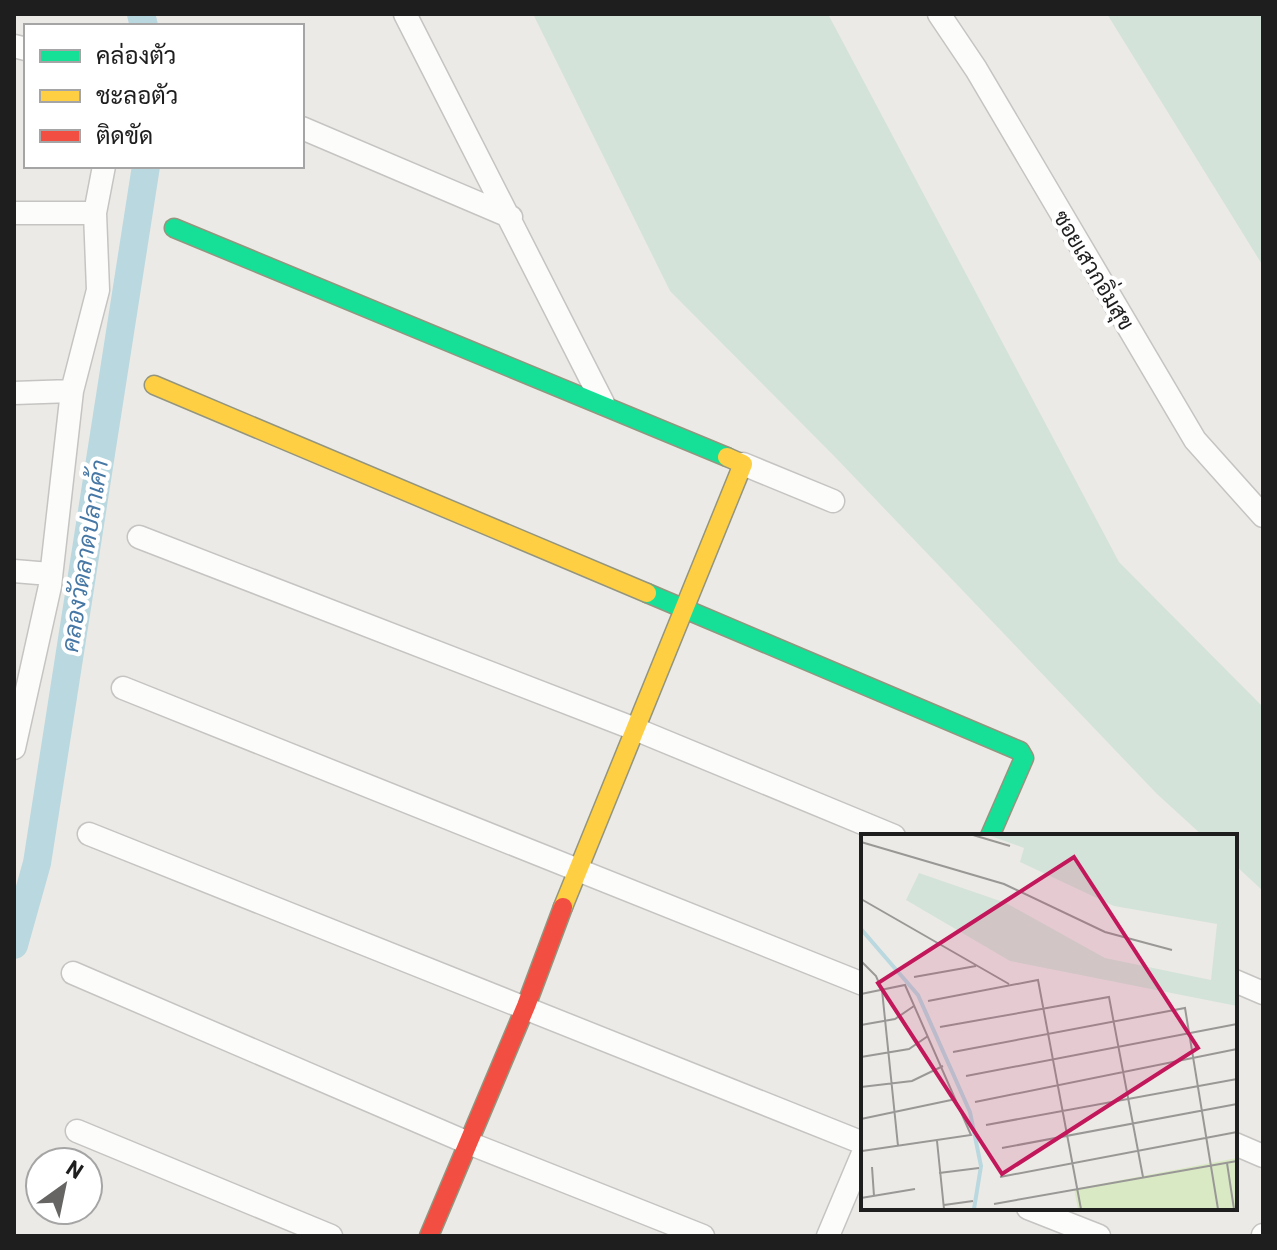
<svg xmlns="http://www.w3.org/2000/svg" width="1277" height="1250" viewBox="0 0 1277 1250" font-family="Barlow,Sarabun,sans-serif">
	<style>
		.wetland { fill: #d4e3d9 }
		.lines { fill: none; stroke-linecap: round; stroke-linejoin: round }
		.canal { stroke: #bad8df; stroke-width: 28 }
		.street-casing { stroke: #c5c4c2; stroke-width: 25 }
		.fast-casing { stroke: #94957e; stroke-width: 21 }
		.slow-casing { stroke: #94957e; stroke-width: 21 }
		.jam-casing { stroke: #94957e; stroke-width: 21 }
		.street { stroke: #fcfcfb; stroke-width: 22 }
		.fast { stroke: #16e098; stroke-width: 18 }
		.slow { stroke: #ffcf43; stroke-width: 18 }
		.jam { stroke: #f24e42; stroke-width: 18 }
		.labels { text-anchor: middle; stroke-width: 8; stroke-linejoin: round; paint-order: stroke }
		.street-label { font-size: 22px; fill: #1e1e1e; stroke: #fff }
		.water-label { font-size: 24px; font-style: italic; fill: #4778a5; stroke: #fff }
		.inset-river { fill: none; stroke: #bad8df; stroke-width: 4 }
		.inset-road { fill: none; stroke: #9a9896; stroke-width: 2 }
		.view { fill: #c2185b; fill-opacity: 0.15; stroke: #c2185b; stroke-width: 4 }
		.inset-edge { fill: none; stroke: #1e1e1e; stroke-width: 4 }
	</style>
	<rect width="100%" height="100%" fill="#eceae6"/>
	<!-- wetland -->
	<path class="wetland" d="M533,14H828L1119,562L1263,707V891L1235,865V836H1203L1157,794L836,458L670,291Z
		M1107,14H1263V266Z"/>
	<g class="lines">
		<!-- canal -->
		<path class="canal" d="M141,14L144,26
			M14,945L37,863L146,166"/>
		<defs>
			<path id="street" d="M405,14L603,403
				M939,14L976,69L1195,440L1263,516
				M14,46L26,49
				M302,128L511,217
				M14,213H95
				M14,393L72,391
				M743,464L833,501
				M139,537L635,729L894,836
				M14,571L50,574
				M123,688L863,984
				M14,748L50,586L72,391L98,290L95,213L104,166
				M89,834L863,1143
				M73,973L466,1142L703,1236
				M1235,981L1263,993
				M77,1131L331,1236
				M1235,1144L1263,1156
				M1028,1208L1099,1236
				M828,1236L863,1153
				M1263,1236V1235"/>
			<path id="fast" d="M174,228L727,457
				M647,593L1020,751L1024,758L990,836"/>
			<path id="slow" d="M154,385L647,593
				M563,907L743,464L727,457"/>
			<path id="jam" d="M429,1236L526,1006L563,907"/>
		</defs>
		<!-- street casing -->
		<use href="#street" class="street-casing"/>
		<!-- fast casing -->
		<use href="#fast" class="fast-casing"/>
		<!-- slow casing -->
		<use href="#slow" class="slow-casing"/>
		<!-- jam casing -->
		<use href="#jam" class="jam-casing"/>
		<!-- street -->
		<use href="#street" class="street"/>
		<!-- fast -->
		<use href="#fast" class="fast"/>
		<!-- slow -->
		<use href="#slow" class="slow"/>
		<!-- jam -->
		<use href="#jam" class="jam"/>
	</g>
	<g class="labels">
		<!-- street labels -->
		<g class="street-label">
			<text transform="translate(1094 270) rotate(59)" y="8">ซอยเสวกอิ่มสุข</text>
		</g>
		<!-- water labels -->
		<g class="water-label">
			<text transform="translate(85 556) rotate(-81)" y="8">คลองวัดลาดปลาเค้า</text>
		</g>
	</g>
	<!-- overview -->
	<g transform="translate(861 834)">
		<rect width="376" height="376" fill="#eceae6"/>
		<path d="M376,324V375H217L213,355Z" fill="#d9e9c4"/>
		<path d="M127,1H376V172L149,127L45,66L58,39L145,69L244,124L350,146L356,90L253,72L159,28L163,14Z" fill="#d4e3d9"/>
		<path class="inset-river" d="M0,95L57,161L109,278L120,332L113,375"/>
		<path class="inset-road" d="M112,1L149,12M0,8L143,50L244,98L311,116M0,65L148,150M0,127L15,142L21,156L37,312M53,143L115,132M0,160L44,151L110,301L1,317M67,167L177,146L220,375M0,191L34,185L53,172M79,193L248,163L282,343M92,218L324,174L357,375M0,223L48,215L67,202M105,242L376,190M0,253L51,247L82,232M114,268L376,215M0,285L95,265M125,291L376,245M76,307L83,375M141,314L376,270M366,329L373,375M11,333L13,362M78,339L118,334M139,343L376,298M0,364L54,355M133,370L376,327M83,371L112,367"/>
		<path class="view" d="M213,23L337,214L141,340L17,149Z"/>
		<rect width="376" height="376" class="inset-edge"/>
	</g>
	<!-- border -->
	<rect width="1277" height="1250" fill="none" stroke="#1e1e1e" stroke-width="32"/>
	<!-- legend -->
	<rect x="24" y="24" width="280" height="144" fill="#ffffff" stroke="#a5a5a5" stroke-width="2"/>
	<rect x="40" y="50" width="40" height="12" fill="#16e098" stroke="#a5a5a5" stroke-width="2"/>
	<text x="96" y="64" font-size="24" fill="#1e1e1e">คล่องตัว</text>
	<rect x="40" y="90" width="40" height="12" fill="#ffcf43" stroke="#a5a5a5" stroke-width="2"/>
	<text x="96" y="104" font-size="24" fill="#1e1e1e">ชะลอตัว</text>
	<rect x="40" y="130" width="40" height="12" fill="#f24e42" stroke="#a5a5a5" stroke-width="2"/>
	<text x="96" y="144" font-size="24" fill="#1e1e1e">ติดขัด</text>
	<!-- north arrow -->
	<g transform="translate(64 1186) rotate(33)"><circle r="38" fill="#ffffff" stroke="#a5a5a5" stroke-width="2"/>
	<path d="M0-6L14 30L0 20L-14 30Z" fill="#666564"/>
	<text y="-12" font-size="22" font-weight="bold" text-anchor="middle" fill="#1e1e1e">N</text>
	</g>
</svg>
